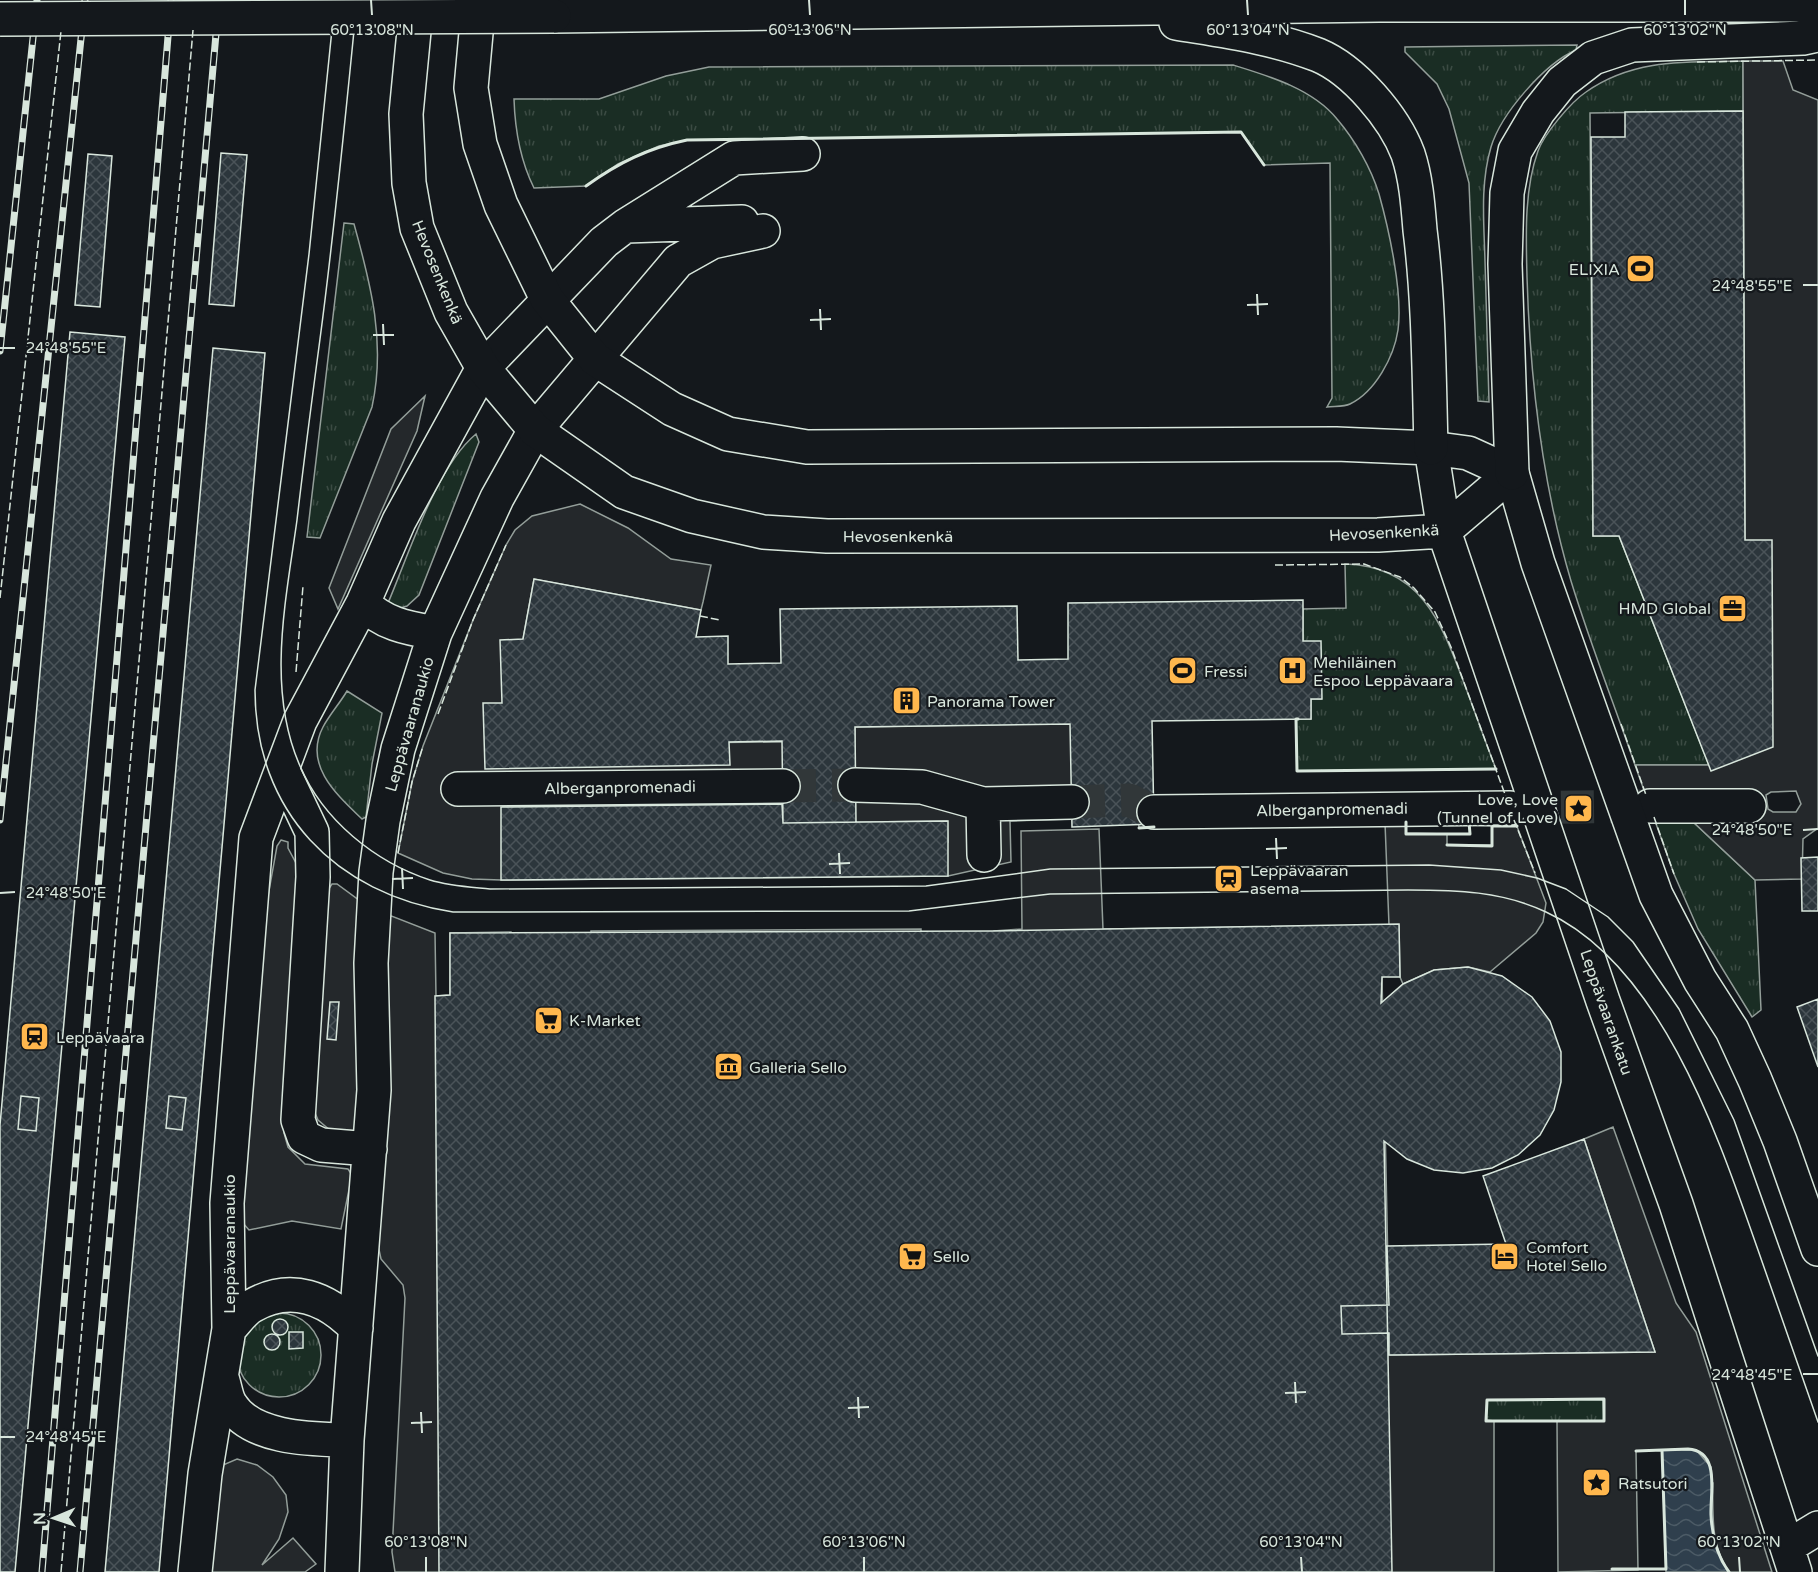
<svg xmlns="http://www.w3.org/2000/svg" width="1818" height="1572" viewBox="0 0 1818 1572" font-family="'Varela Round',sans-serif">
	<style>
		.grass { fill: url(#grass-tufts); stroke: #939e99; stroke-width: 1.5 }
		.parking { fill: #24282b; stroke: #939e99; stroke-width: 1.5; fill-rule: evenodd }
		.water { fill: url(#water-waves); stroke: #939e99; stroke-width: 1.5 }
		.building { fill: url(#building-cross-hatch); stroke: #d8e6dc; stroke-width: 1.5 }
		.lines { fill: none; stroke-linecap: round; stroke-linejoin: round }
		.street-tunnel { stroke: #313739; stroke-width: 33; stroke-dasharray: 33 16; stroke-linecap: butt }
		.street-casing { stroke: #d8e6dc; stroke-width: 36 }
		.secondary-casing { stroke: #d8e6dc; stroke-width: 36 }
		.highway-casing { stroke: #d8e6dc; stroke-width: 36 }
		.street { stroke: #14181c; stroke-width: 33 }
		.secondary { stroke: #14181c; stroke-width: 33 }
		.highway { stroke: #14181c; stroke-width: 33 }
		.tram { stroke: #d8e6dc; stroke-width: 1.5 }
		.rail-casing { stroke: #d8e6dc; stroke-width: 7 }
		.rail { stroke: #14181c; stroke-width: 4.5; stroke-dasharray: 14; stroke-linecap: butt }
		.highway-bridge-casing { stroke: #d8e6dc; stroke-width: 36; stroke-linecap: butt }
		.highway-bridge { stroke: #14181c; stroke-width: 33 }
		.fence { stroke: #d8e6dc; stroke-width: 1.5; stroke-dasharray: 8 3; stroke-linecap: butt }
		.wall { stroke: #d8e6dc; stroke-width: 3 }
		.ticks { fill: none; stroke: #d8e6dc; stroke-width: 2 }
		.labels { text-anchor: middle; stroke-width: 4.5; stroke-linejoin: round; paint-order: stroke }
		.poi-label { font-size: 16px; fill: #d8e6dc; stroke: #14181c; text-anchor: start }
		.street-label { font-size: 16px; fill: #d8e6dc; stroke: #14181c }
		.ticks-label { font-size: 15px; text-anchor: middle; fill: #d8e6dc; stroke: #14181c; stroke-width: 4.5; stroke-linejoin: round; paint-order: stroke }
	</style>
	<defs>
		<pattern id="grass-tufts" width="24" height="20" patternUnits="userSpaceOnUse" patternTransform="scale(1.5)"><rect width="24" height="20" fill="#1a2d24"/><path d="M3 7l-1-3M5 7V3M7 7l1-3M15 17l-1-3M17 17v-4M19 17l1-3" fill="none" stroke="#3b4b43"/></pattern>
		<pattern id="water-waves" width="16" height="10" patternUnits="userSpaceOnUse" patternTransform="scale(1.5)"><rect width="16" height="10" fill="#2f3f4d"/><path d="M0 5q4-4 8 0t8 0" fill="none" stroke="#4c5b66"/></pattern>
		<pattern id="building-cross-hatch" width="8" height="8" patternUnits="userSpaceOnUse" patternTransform="scale(1.5)"><rect width="8" height="8" fill="#2c363c"/><path d="M0 0l8 8M0 8l8-8" fill="none" stroke="#4a5358"/></pattern>
	</defs>
	<rect width="100%" height="100%" fill="#14181c"/>
	<!-- grass -->
	<path class="grass" d="M1577,45L1576,50C1544,64 1501,114 1491,147C1480,184 1484,223 1485,261C1486,308 1488,355 1489,402L1478,401L1469,183L1449,109L1437,84L1405,52V47Z
		M1743,61V111L1590,113L1593,536H1619L1709,765H1635C1614,704 1590,643 1571,581C1542,483 1530,379 1527,277C1526,236 1524,190 1538,151C1544,134 1571,102 1586,92C1634,58 1688,62 1743,61Z
		M1233,65C1269,76 1313,89 1337,119C1355,140 1371,168 1379,194C1389,230 1403,293 1398,330C1394,357 1375,392 1350,404C1344,407 1334,406 1327,407L1332,398L1330,163L1264,165L1241,132L687,140L659,146L618,164L586,186L534,188C520,160 515,131 514,99H599L666,76L709,67Z
		M344,223L354,224C371,285 386,343 372,407L320,538L307,537Z
		M476,434L479,442L419,595L407,606L397,609L388,603C409,554 436,467 476,434Z
		M1345,564C1421,566 1441,622 1464,683C1475,712 1485,741 1496,769L1297,771L1296,719H1311V699H1321L1303,641V609L1346,608Z
		M347,691L382,713L372,764L366,817L362,819C337,795 303,765 323,727C330,714 340,703 347,691Z
		M1691,820L1755,880L1761,1010L1752,1017L1698,929L1674,874L1655,821Z
		M237 1355a42 42 0 1 1 84 0a42 42 0 1 1-84 0Z
		M1604,1399V1421H1486L1487,1400Z"/>
	<!-- parking -->
	<path class="parking" d="M1743,61H1783L1793,90L1818,100V828L1803,839L1802,879L1755,880L1691,820L1655,821L1635,765H1709L1745,540ZM1796,791L1801,804L1796,812H1773L1768,809L1766,795L1771,792Z
		M425,396L417,431L338,609L329,588L391,429Z
		M580,504L628,528L671,559L711,565L703,602L701,610L534,579L523,639L525,745L855,741V727L1150,722L1151,799L1510,808L1546,903L1543,922L1536,933L1490,972L1468,967L1434,970L1403,984L1400,977L1399,925H1389L1385,823L1139,828L1138,817L1010,821L1011,862L948,876L501,880L472,879L443,873L398,853L412,782L423,746L473,620L506,545L515,530L532,516ZM782,804L783,823L947,821L948,842L502,807ZM1470,822V825L1492,826V845H1447V834L1406,833V823Z
		M1099,829L1103,929L1328,926L1382,977L1388,1267L1311,1268L1312,1342L1389,1341L1390,1355L1655,1352L1584,1139L1613,1127L1676,1303L1696,1332L1772,1572H1729L1725,1567L1715,1543L1711,1514L1713,1483L1688,1449L1636,1451L1638,1570L1558,1572L1557,1421H1604L1603,1399L1487,1400L1486,1420L1494,1421V1572H395L392,1552L405,1298L403,1285L381,1259L378,1245L389,915L435,933L436,996L450,995V933L511,932L513,983L591,981V931L921,929V981H994V931L1022,929L1021,831Z
		M281,840L288,842V848L305,880L284,1133L288,1147L305,1164L348,1169L352,1175L341,1229L292,1221L249,1230L242,1222L265,913L277,846Z
		M332,884H337L360,901V1114L354,1132L331,1131L318,1120L313,1108L328,890Z
		M237,1459L257,1465L273,1477L286,1495L288,1512L279,1539L262,1565L293,1538L316,1564L305,1572H208L217,1484L223,1465Z"/>
	<!-- water -->
	<path class="water" d="M1662,1450H1696L1711,1467C1716,1503 1706,1540 1729,1572H1666Z"/>
	<!-- building -->
	<path class="building" d="M1743,111L1745,540H1772L1773,747L1711,771L1619,536H1593L1591,137H1625V112Z
		M221,153L247,155L234,306L209,304Z
		M88,154L112,156L100,307L75,305Z
		M70,332L125,337L15,1572H0V1125Z
		M213,348L265,353L159,1572H105Z
		M534,579L701,610L696,637L728,636V664L781,663L780,609L1017,606L1018,660L1068,659V603L1303,600V641H1321L1322,699H1311V719L1152,721L1154,824L1072,827L1070,724L855,727L856,822L783,823L782,741L729,742L730,765L485,769L483,703H502L500,640L523,639Z
		M782,804L783,823L948,821V876L501,880V807Z
		M1818,857V911H1802L1801,858Z
		M1399,924L1400,977H1382L1381,1003L1403,984L1434,970L1468,967L1502,976L1532,997L1550,1021L1561,1052V1082L1554,1110L1540,1135L1518,1155L1492,1168L1463,1173L1434,1170L1407,1159L1384,1141L1392,1572H439L435,996L450,995V933L994,931Z
		M1818,999V1067L1797,1007Z
		M330,1002H339L336,1040L327,1039Z
		M21,1096L39,1098L36,1131L18,1129Z
		M169,1096L186,1098L182,1130L166,1128Z
		M1584,1139L1655,1352L1389,1355V1333L1342,1334L1341,1306L1389,1305L1387,1246L1506,1244L1483,1176Z
		M272 1327a8 8 0 1 1 16 0a8 8 0 1 1-16 0Z
		M289,1332H303V1348L289,1349Z
		M264 1342a8 8 0 1 1 16 0a8 8 0 1 1-16 0Z"/>
	<g class="lines">
		<!-- street-tunnel -->
		<path class="street-tunnel" d="M783,786L855,785
			M1072,802L1129,800L1154,812
			M1512,808L1650,806"/>
		<defs>
			<path id="street" d="M626,226L742,222
				M363,603C383,624 407,628 435,633
				M282,769L312,832L313,877L298,1120L304,1137L321,1145L370,1149
				M855,785L922,787L983,804L1072,802
				M458,789L783,786
				M983,804L984,855
				M1650,806H1749
				M1154,812L1510,808
				M229,1329C236,1322 243,1311 252,1306C291,1283 327,1298 356,1328
				M222,1378C225,1386 226,1398 231,1405C252,1439 312,1439 347,1440
				M195,1572L205,1474L229,1329L227,1203L256,838L300,721L363,603L399,521L483,368L604,242L625,226L734,158L803,154
				M342,1572L347,1440L374,1090L371,963L376,872L383,821L398,749L435,633L497,498L535,430L678,261L712,242L763,231"/>
			<path id="secondary" d="M417,0L406,114L409,183L417,228L451,312L483,368L535,430L624,492L692,516L763,532L827,536L1378,535L1444,531L1512,473
				M479,0L471,88L480,144L501,205L547,299L595,359L672,409L728,434L807,447L1336,444L1431,448L1468,453L1512,473
				M1431,448L1444,531L1603,1001L1676,1204L1795,1572
				M1512,473L1538,563L1656,895L1700,980L1732,1030L1755,1080L1780,1141L1818,1249
				M1787,1547L1818,1528"/>
			<path id="highway" d="M554,16L1379,5H1798L1818,7
				M1176,23C1224,31 1272,37 1318,55C1354,70 1394,117 1408,154C1416,178 1418,205 1420,230C1429,302 1429,376 1431,448
				M1512,473L1505,264L1507,193L1515,151L1538,112L1562,82L1593,58L1632,45L1803,38L1818,35"/>
		</defs>
		<!-- street casing -->
		<use href="#street" class="street-casing"/>
		<!-- secondary casing -->
		<use href="#secondary" class="secondary-casing"/>
		<!-- highway casing -->
		<use href="#highway" class="highway-casing"/>
		<!-- street -->
		<use href="#street" class="street"/>
		<!-- secondary -->
		<use href="#secondary" class="secondary"/>
		<!-- highway -->
		<use href="#highway" class="highway"/>
		<!-- tram -->
		<path class="tram" d="M335,0L309,254L255,690C255,812 336,894 453,912L909,911L1050,894L1408,890C1456,890 1502,891 1546,912C1662,965 1719,1139 1758,1250C1778,1307 1798,1365 1818,1422
			M357,0C346,113 335,226 320,339C312,399 304,460 297,520C286,600 266,689 300,766C323,820 375,862 430,880C449,886 470,887 490,889L926,886L1050,869L1429,865L1501,870L1537,878L1566,889L1608,917L1633,942L1679,1009L1734,1120L1818,1356"/>
		<defs>
			<path id="rail" d="M0,351L37,0
				M0,820L85,0
				M42,1572L171,0
				M80,1572L219,0"/>
		</defs>
		<!-- rail casing -->
		<use href="#rail" class="rail-casing"/>
		<!-- rail -->
		<use href="#rail" class="rail"/>
		<defs>
			<path id="highway-bridge" d="M0,19L554,16"/>
		</defs>
		<!-- highway-bridge casing -->
		<use href="#highway-bridge" class="highway-bridge-casing"/>
		<!-- highway-bridge -->
		<use href="#highway-bridge" class="highway-bridge"/>
		<!-- fence -->
		<path class="fence" d="M1697,62L1818,60
			M1275,565L1364,564L1400,577L1414,588L1435,612L1451,647L1506,797
			M0,598L61,31
			M700,616L720,620
			M296,672L303,586
			M438,714L473,620L506,545
			M1621,724L1646,795
			M1654,817L1674,874
			M1514,820L1535,873
			M1492,846V826H1517
			M398,853L412,782L423,746
			M61,1572L193,30"/>
		<!-- wall -->
		<path class="wall" d="M586,186C618,163 648,148 687,140L1241,132L1264,165
			M1298,719H1296L1297,771L1496,769
			M1406,822V834H1470L1469,822
			M1139,828L1154,827
			M1139,828L1154,827
			M1447,845L1492,846V826H1517
			M1604,1399V1421H1486L1487,1400Z
			M1636,1451L1688,1449C1721,1451 1710,1494 1711,1515C1712,1534 1717,1556 1729,1572
			M1612,1569H1666L1662,1450H1665"/>
	</g>
	<!-- ticks -->
	<path class="ticks" d="M371,0L372,15M809,0L810,15M1247,0L1248,15M1685,0V15M1803,285H1818M1257,294L1258,315M1247,305L1268,304M820,309L821,330M810,320L831,319M383,324L384,345M373,335H394M0,348H15M1803,830L1818,829M1276,838L1277,859M1266,849L1287,848M839,853L840,874M829,864L850,863M402,868L403,889M392,879L413,878M0,893L15,892M1803,1374H1818M1295,1382L1296,1403M1285,1393L1306,1392M858,1397L859,1418M848,1408L869,1407M421,1412L422,1433M411,1423L432,1422M0,1437H15M426,1557V1572M864,1557V1572M1301,1557L1302,1572M1739,1557L1740,1572"/>
	<!-- icons -->
	<defs>
		<symbol id="stadium-square" viewBox="-11 -11 22 22"><rect x="-9" y="-9" width="18" height="18" rx="4" fill="#ffb74d" stroke="#14181c"/><path d="M0-5a6.5 5 0 1 0 0 10a6.5 5 0 1 0 0-10ZM-3.5-1.8h7v3.6h-7Z" fill="#111"/></symbol>
		<symbol id="office-square" viewBox="-11 -11 22 22"><rect x="-9" y="-9" width="18" height="18" rx="4" fill="#ffb74d" stroke="#14181c"/><path d="M-6-3h4V-5.5h4V-3h4V5H-6ZM-1-4.5V-3h2v-1.5ZM-6 0V1H6V0Z" fill="#111"/></symbol>
		<symbol id="hospital-square" viewBox="-11 -11 22 22"><rect x="-9" y="-9" width="18" height="18" rx="4" fill="#ffb74d" stroke="#14181c"/><path d="M-5-5h3v3.5h4V-5h3V5h-3V1.5h-4V5h-3Z" fill="#111"/></symbol>
		<symbol id="building-square" viewBox="-11 -11 22 22"><rect x="-9" y="-9" width="18" height="18" rx="4" fill="#ffb74d" stroke="#14181c"/><path d="M-4-6H4V6H1V3H-1V6H-4ZM-2.5-4.3h1.7v1.8h-1.7ZM.8-4.3h1.7v1.8H.8ZM-2.5-1h1.7V.8h-1.7ZM.8-1h1.7V.8H.8Z" fill="#111"/></symbol>
		<symbol id="sight-square" viewBox="-11 -11 22 22"><rect x="-9" y="-9" width="18" height="18" rx="4" fill="#ffb74d" stroke="#14181c"/><path d="M0-6L1.8-2.2L6-1.7L2.9 1.2L3.7 5.4L0 3.3L-3.7 5.4L-2.9 1.2L-6-1.7L-1.8-2.2Z" fill="#111"/></symbol>
		<symbol id="station-square" viewBox="-11 -11 22 22"><rect x="-9" y="-9" width="18" height="18" rx="4" fill="#ffb74d" stroke="#14181c"/><path d="M-3-6H3Q5-6 5-4V2Q5 4 3 4L4.5 6H3L1.5 4h-3L-3 6H-4.5L-3 4Q-5 4-5 2V-4Q-5-6-3-6ZM-3.5-4v3h7v-3ZM-3.5 1v1.5H-2V1ZM2 1v1.5H3.5V1Z" fill="#111"/></symbol>
		<symbol id="supermarket-square" viewBox="-11 -11 22 22"><rect x="-9" y="-9" width="18" height="18" rx="4" fill="#ffb74d" stroke="#14181c"/><path d="M-6-5.5h2.5l.6 2H6L4.5 2H-2.5L-4.4-4H-6ZM-1.5 3.2a1.3 1.3 0 1 0 .1 0ZM3 3.2a1.3 1.3 0 1 0 .1 0Z" fill="#111"/></symbol>
		<symbol id="museum-square" viewBox="-11 -11 22 22"><rect x="-9" y="-9" width="18" height="18" rx="4" fill="#ffb74d" stroke="#14181c"/><path d="M0-6L6-3V-2H-6V-3ZM-5-1h2V3h-2ZM-1-1h2V3h-2ZM3-1h2V3H3ZM-6 4H6V6H-6Z" fill="#111"/></symbol>
		<symbol id="hotel-square" viewBox="-11 -11 22 22"><rect x="-9" y="-9" width="18" height="18" rx="4" fill="#ffb74d" stroke="#14181c"/><path d="M-6-4.5h1.5V1H6V5H4.5V3h-9V5H-6ZM-4 0a1.8 1.8 0 1 1 3.6 0ZM.5 0V-2.5h3Q6-2.5 6 0Z" fill="#111"/></symbol>
	</defs>
	<g fill-rule="evenodd">
		<use href="#stadium-square" x="1624" y="252" width="33" height="33"/>
		<use href="#office-square" x="1716" y="592" width="33" height="33"/>
		<use href="#stadium-square" x="1166" y="654" width="33" height="33"/>
		<use href="#hospital-square" x="1276" y="654" width="33" height="33"/>
		<use href="#building-square" x="890" y="684" width="33" height="33"/>
		<use href="#sight-square" x="1562" y="792" width="33" height="33"/>
		<use href="#station-square" x="1212" y="862" width="33" height="33"/>
		<use href="#supermarket-square" x="532" y="1004" width="33" height="33"/>
		<use href="#station-square" x="18" y="1020" width="33" height="33"/>
		<use href="#museum-square" x="712" y="1050" width="33" height="33"/>
		<use href="#supermarket-square" x="896" y="1240" width="33" height="33"/>
		<use href="#hotel-square" x="1488" y="1240" width="33" height="33"/>
		<use href="#sight-square" x="1580" y="1466" width="33" height="33"/>
	</g>
	<g class="labels">
		<!-- poi labels -->
		<g class="poi-label">
			<text x="1620" y="275" text-anchor="end">ELIXIA</text>
			<text x="1711" y="614" text-anchor="end">HMD Global</text>
			<text x="1313" y="668">Mehiläinen<tspan x="1313" dy="18">Espoo Leppävaara</tspan></text>
			<text x="1204" y="677">Fressi</text>
			<text x="927" y="707">Panorama Tower</text>
			<text x="1558" y="805" text-anchor="end">Love, Love<tspan x="1558" dy="18">(Tunnel of Love)</tspan></text>
			<text x="1250" y="876">Leppävaaran<tspan x="1250" dy="18">asema</tspan></text>
			<text x="569" y="1026">K-Market</text>
			<text x="56" y="1043">Leppävaara</text>
			<text x="749" y="1073">Galleria Sello</text>
			<text x="1526" y="1253">Comfort<tspan x="1526" dy="18">Hotel Sello</tspan></text>
			<text x="933" y="1262">Sello</text>
			<text x="1618" y="1489">Ratsutori</text>
		</g>
		<!-- street labels -->
		<g class="street-label">
			<text transform="translate(438 272) rotate(68)" y="6">Hevosenkenkä</text>
			<text transform="translate(1384 532) rotate(-3)" y="6">Hevosenkenkä</text>
			<text x="898" y="542">Hevosenkenkä</text>
			<text transform="translate(409 724) rotate(-74)" y="6">Leppävaaranaukio</text>
			<text transform="translate(620 787) rotate(-1)" y="6">Alberganpromenadi</text>
			<text transform="translate(1332 809) rotate(-1)" y="6">Alberganpromenadi</text>
			<text transform="translate(1607 1012) rotate(71)" y="6">Leppävaarankatu</text>
			<text transform="translate(229 1244) rotate(-90)" y="6">Leppävaaranaukio</text>
		</g>
	</g>
	<g class="ticks-label">
		<text x="372" y="35">60°13'08"N</text>
		<text x="810" y="35">60°13'06"N</text>
		<text x="1248" y="35">60°13'04"N</text>
		<text x="1685" y="35">60°13'02"N</text>
		<text x="1752" y="291">24°48'55"E</text>
		<text x="66" y="353">24°48'55"E</text>
		<text x="1752" y="835">24°48'50"E</text>
		<text x="66" y="898">24°48'50"E</text>
		<text x="1752" y="1380">24°48'45"E</text>
		<text x="66" y="1442">24°48'45"E</text>
		<text x="426" y="1547">60°13'08"N</text>
		<text x="864" y="1547">60°13'06"N</text>
		<text x="1301" y="1547">60°13'04"N</text>
		<text x="1739" y="1547">60°13'02"N</text>
	</g>
	<!-- north arrow -->
	<g transform="translate(54 1518) rotate(268)" stroke="#14181c" stroke-width="4.5" paint-order="stroke">
	<path d="M0-4.5L10 22L0 15L-10 22Z" fill="#d8e6dc"/>
	<text y="-9" font-size="16" font-weight="bold" text-anchor="middle" fill="#d8e6dc">N</text>
	</g>
</svg>
